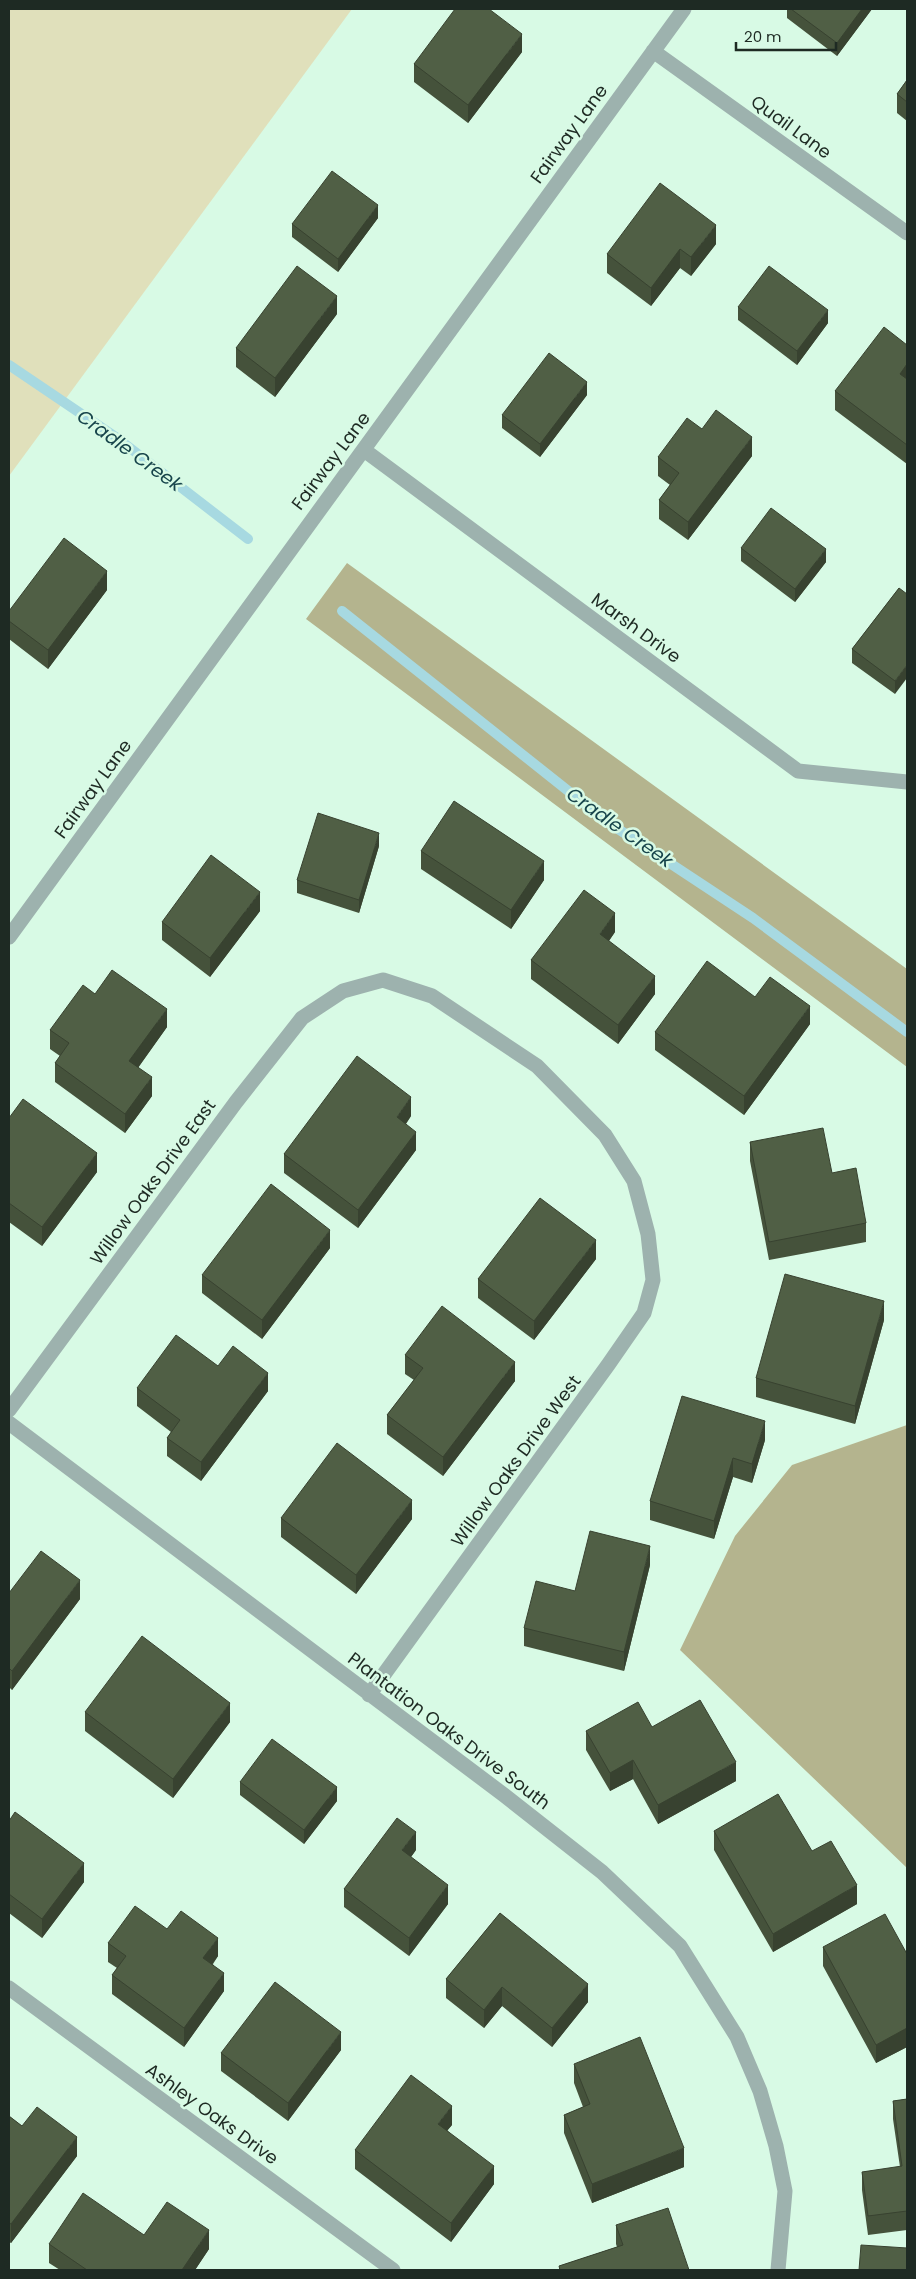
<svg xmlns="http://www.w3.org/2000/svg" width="916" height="2279" viewBox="0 0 916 2279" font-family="Poppins,sans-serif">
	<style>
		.green { fill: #e0e0bb }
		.forest { fill: #b4b48e }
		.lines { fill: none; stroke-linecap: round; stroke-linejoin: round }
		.stream { stroke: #a7d9e1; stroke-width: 10 }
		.minor { stroke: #9db2ae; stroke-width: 15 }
		.wall { fill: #45523b }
		.shaded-wall { fill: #384230 }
		.building { fill: #505f45; stroke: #384230 }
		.labels { text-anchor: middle; stroke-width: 5; stroke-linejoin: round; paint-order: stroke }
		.street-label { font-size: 18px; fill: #1e2a23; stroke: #d8fae5 }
		.water-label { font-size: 19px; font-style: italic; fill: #17444b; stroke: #d8fae5 }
	</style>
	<rect width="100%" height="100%" fill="#d8fae5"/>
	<!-- green -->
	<path class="green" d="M9,9H352L9,476Z"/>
	<!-- forest -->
	<path class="forest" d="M347,563L907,969V1067L306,619Z
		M907,1425V1868L680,1650L735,1536L792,1465Z"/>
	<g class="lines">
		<!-- stream -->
		<path class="stream" d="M9,365L117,438L248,539
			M342,611L606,821L753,918L907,1032"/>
		<!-- minor -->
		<path class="minor" d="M653,51L907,233
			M364,450L798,771L907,782
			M9,937L684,9
			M9,1410L236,1102L302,1018L343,991L383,980L432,996L537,1066L605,1135L634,1181L648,1234L653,1280L644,1313L608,1365L369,1695
			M9,1423L504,1795L602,1872L680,1946L737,2037L760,2091L776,2146L785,2191L778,2270
			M9,1988L393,2270"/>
	</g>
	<!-- wall -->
	<path class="wall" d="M787,9H872L837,56L787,18Z
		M522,52L468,123L414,82V64Z
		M907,80V121L897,113V94Z
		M378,218L338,272L292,237V224Z
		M716,244L691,276L680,268L651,306L607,273V254Z
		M738,307L828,323L797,365L738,320Z
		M337,314L275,397L236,367V348Z
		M907,345V464L835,410V391Z
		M587,395L540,457L502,428V415Z
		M702,429L752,456L688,540L659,519V500L670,485L658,476V457Z
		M741,548L826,562L795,602L741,561Z
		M899,588L895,694L852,663V649Z
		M107,590L48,669L9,639V611Z
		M379,846L359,913L297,893V880Z
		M421,851L544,880L511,929L421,869Z
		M260,911L210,977L162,940V922Z
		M615,932L609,941L655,994L618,1044L531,979V960Z
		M95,994L167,1027L138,1068L152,1096L125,1133L55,1082V1063L60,1056L50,1049V1030Z
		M755,997L810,1024L744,1115L655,1050V1032Z
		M411,1116L406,1124L416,1150L358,1228L284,1173V1154Z
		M9,1118L97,1172L42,1246L9,1222Z
		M750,1142L832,1173L866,1223V1242L769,1260L750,1161Z
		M330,1248L262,1339L202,1293V1275Z
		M596,1259L534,1340L478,1298V1279Z
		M884,1320L855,1424L756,1397V1378Z
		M405,1355L515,1381L443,1476L387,1434V1415L414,1380L405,1374Z
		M218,1366L268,1391L201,1481L167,1456V1438L171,1432L137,1406V1388Z
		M765,1440L752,1483L733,1477L714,1539L650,1520V1501Z
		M281,1518L412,1519L356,1594L281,1537Z
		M650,1565L624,1671L524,1646V1628L575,1591Z
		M9,1593L80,1599L12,1690L9,1687Z
		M85,1712L230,1722L173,1798L85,1731Z
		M652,1727L736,1781L658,1824L633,1779L610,1791L586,1750V1731Z
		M240,1782L337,1801L304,1844L240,1795Z
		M9,1821L84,1882L42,1938L9,1913Z
		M714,1831L812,1851L857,1904L773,1952L714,1850Z
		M416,1850L411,1857L448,1904L409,1956L344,1907V1889Z
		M500,1913L588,2002L552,2047L502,2006L484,2028L446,1998V1979Z
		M167,1929L218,1956L213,1964L224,1991L184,2047L112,1994V1975L117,1968L108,1962V1943Z
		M823,1947L907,1954V2047L876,2063L823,1966Z
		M341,2050L288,2121L221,2071V2053Z
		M574,2064L684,2167L592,2203L564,2133V2115L583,2107L574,2083Z
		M907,2099V2230L868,2235L862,2190V2172L900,2167L893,2119V2101Z
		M9,2116L22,2126L77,2156L11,2243L9,2242Z
		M452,2125L447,2130L494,2184L451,2242L355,2169V2150Z
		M616,2225L689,2270H559V2266L617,2247L616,2244Z
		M144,2235L209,2249L195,2270H60L49,2263V2244Z"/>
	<!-- shaded-wall -->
	<path class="shaded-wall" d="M862,9H872L837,56V43Z
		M522,34V52L468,123V105Z
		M378,205V218L338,272V259Z
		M716,225V244L691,276V257Z
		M680,249V268L651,306V288Z
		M337,296V314L275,397V378Z
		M828,310V323L797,365V351Z
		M907,364V383L900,374Z
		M587,382V395L540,457V444Z
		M752,437V456L688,540V522Z
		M826,549V562L795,602V589Z
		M107,571V590L48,669V650Z
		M907,665V678L895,694V681Z
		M379,833V846L359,913V900Z
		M544,861V880L511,929V910Z
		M260,892V911L210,977V958Z
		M615,913V932L600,953V934Z
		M655,976V994L618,1044V1025Z
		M810,1006V1024L744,1115V1096Z
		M167,1009V1027L129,1080V1061Z
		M152,1077V1096L125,1133V1114Z
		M411,1097V1116L397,1136V1117Z
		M416,1132V1150L358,1228V1210Z
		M97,1153V1172L42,1246V1227Z
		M330,1230V1248L262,1339V1320Z
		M596,1240V1259L534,1340V1321Z
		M884,1301V1320L855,1424V1406Z
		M515,1362V1381L443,1476V1457Z
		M268,1373V1391L201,1481V1462Z
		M765,1421V1440L752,1483V1464Z
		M733,1458V1477L714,1539V1521Z
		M412,1500V1519L356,1594V1575Z
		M650,1546V1565L624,1671V1652Z
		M80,1580V1599L12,1690V1671Z
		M230,1703V1722L173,1798V1779Z
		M633,1760V1779L610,1791V1773Z
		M736,1762V1781L658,1824V1805Z
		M337,1787V1801L304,1844V1830Z
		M416,1832V1850L402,1869V1850Z
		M84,1863V1882L42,1938V1919Z
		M448,1885V1904L409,1956V1938Z
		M857,1885V1904L773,1952V1934Z
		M218,1938V1956L203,1976V1958Z
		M224,1973V1991L184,2047V2028Z
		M588,1984V2002L552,2047V2028Z
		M502,1987V2006L484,2028V2010Z
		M907,2028V2047L876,2063V2045Z
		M341,2032V2050L288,2121V2103Z
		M452,2106V2125L438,2142V2124Z
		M77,2137V2156L11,2243V2224Z
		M684,2148V2167L592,2203V2184Z
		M494,2166V2184L451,2242V2223Z
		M209,2230V2249L195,2270H182Z"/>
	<!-- building -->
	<path class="building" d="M455,9H489L522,34L468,105L414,64Z
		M791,9H862L837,43Z
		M907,80V102L897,94Z
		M332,171L378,205L338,259L292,224Z
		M660,183L716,225L691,257L680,249L651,288L607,254Z
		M297,266L337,296L275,378L236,348Z
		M769,266L828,310L797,351L738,307Z
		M884,327L907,345V364L900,374L907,379V445L835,391Z
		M549,353L587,382L540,444L502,415Z
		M716,410L752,437L688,522L659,500L679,473L658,457L687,418L702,429Z
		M771,508L826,549L795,589L741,548Z
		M64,538L107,571L48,650L9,621V611Z
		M899,588L907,594V665L895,681L852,649Z
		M454,801L544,861L511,910L421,851Z
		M318,813L379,833L359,900L297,880Z
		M211,855L260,892L210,958L162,922Z
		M584,890L615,913L600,934L655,976L618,1025L531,960Z
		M707,961L755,997L770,977L810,1006L744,1096L655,1032Z
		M112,970L167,1009L129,1061L152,1077L125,1114L55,1063L69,1043L50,1030L83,985L95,994Z
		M357,1056L411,1097L397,1117L416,1132L358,1210L284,1154Z
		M23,1099L97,1153L42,1227L9,1203V1118Z
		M823,1128L832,1173L856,1168L866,1223L769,1242L750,1142Z
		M271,1184L330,1230L262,1320L202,1275Z
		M540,1198L596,1240L534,1321L478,1279Z
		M785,1274L884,1301L855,1406L756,1378Z
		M442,1306L515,1362L443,1457L387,1415L423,1368L405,1355Z
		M176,1335L218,1366L233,1346L268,1373L201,1462L167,1438L180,1420L137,1388Z
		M682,1396L765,1421L752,1464L733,1458L714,1521L650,1501Z
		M337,1443L412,1500L356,1575L281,1518Z
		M590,1531L650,1546L624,1652L524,1628L536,1581L575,1591Z
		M41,1551L80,1580L12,1671L9,1668V1593Z
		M142,1636L230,1703L173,1779L85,1712Z
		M700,1700L736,1762L658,1805L633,1760L610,1773L586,1731L638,1702L652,1727Z
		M272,1739L337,1787L304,1830L240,1782Z
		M778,1794L812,1851L831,1841L857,1885L773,1934L714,1831Z
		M15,1812L84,1863L42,1919L9,1894V1821Z
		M397,1818L416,1832L402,1850L448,1885L409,1938L344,1889Z
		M135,1906L167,1929L181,1911L218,1938L203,1958L224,1973L184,2028L112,1975L126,1956L108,1943Z
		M500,1913L588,1984L552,2028L502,1987L484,2010L446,1979Z
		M885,1914L907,1954V2028L876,2045L823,1947Z
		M275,1982L341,2032L288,2103L221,2053Z
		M640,2037L684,2148L592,2184L564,2115L590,2104L574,2064Z
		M411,2075L452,2106L438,2124L494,2166L451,2223L355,2150Z
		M907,2099V2211L868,2216L862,2172L902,2166L893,2101Z
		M37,2107L77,2137L11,2224L9,2223V2116L22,2126Z
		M83,2193L144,2235L167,2202L209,2230L182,2270H87L49,2244Z
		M668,2208L689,2270H560L559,2266L623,2245L616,2225Z
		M861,2245L907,2248V2270H859Z"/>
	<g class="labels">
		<!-- street labels -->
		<g class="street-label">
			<text transform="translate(791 127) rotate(36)" y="6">Quail Lane</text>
			<text transform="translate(569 134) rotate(-54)" y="6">Fairway Lane</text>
			<text transform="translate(331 461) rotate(-53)" y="6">Fairway Lane</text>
			<text transform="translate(636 628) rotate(36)" y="6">Marsh Drive</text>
			<text transform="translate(93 789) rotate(-54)" y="6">Fairway Lane</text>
			<text transform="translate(153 1182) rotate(-54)" y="6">Willow Oaks Drive East</text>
			<text transform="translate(516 1461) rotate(-54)" y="6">Willow Oaks Drive West</text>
			<text transform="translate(449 1731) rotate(37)" y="6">Plantation Oaks Drive South</text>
			<text transform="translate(212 2114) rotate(36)" y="6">Ashley Oaks Drive</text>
		</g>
		<!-- water labels -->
		<g class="water-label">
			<text transform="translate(130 450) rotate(36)" y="7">Cradle Creek</text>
			<text transform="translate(620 827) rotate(35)" y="7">Cradle Creek</text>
		</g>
	</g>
	<!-- border -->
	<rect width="916" height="2279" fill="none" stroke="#1e2a23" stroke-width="20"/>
	<!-- scale -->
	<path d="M736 42v8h100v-8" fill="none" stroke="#1e2a23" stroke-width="2.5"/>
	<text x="744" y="42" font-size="15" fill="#1e2a23" stroke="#d8fae5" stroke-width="4" paint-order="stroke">20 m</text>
</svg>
